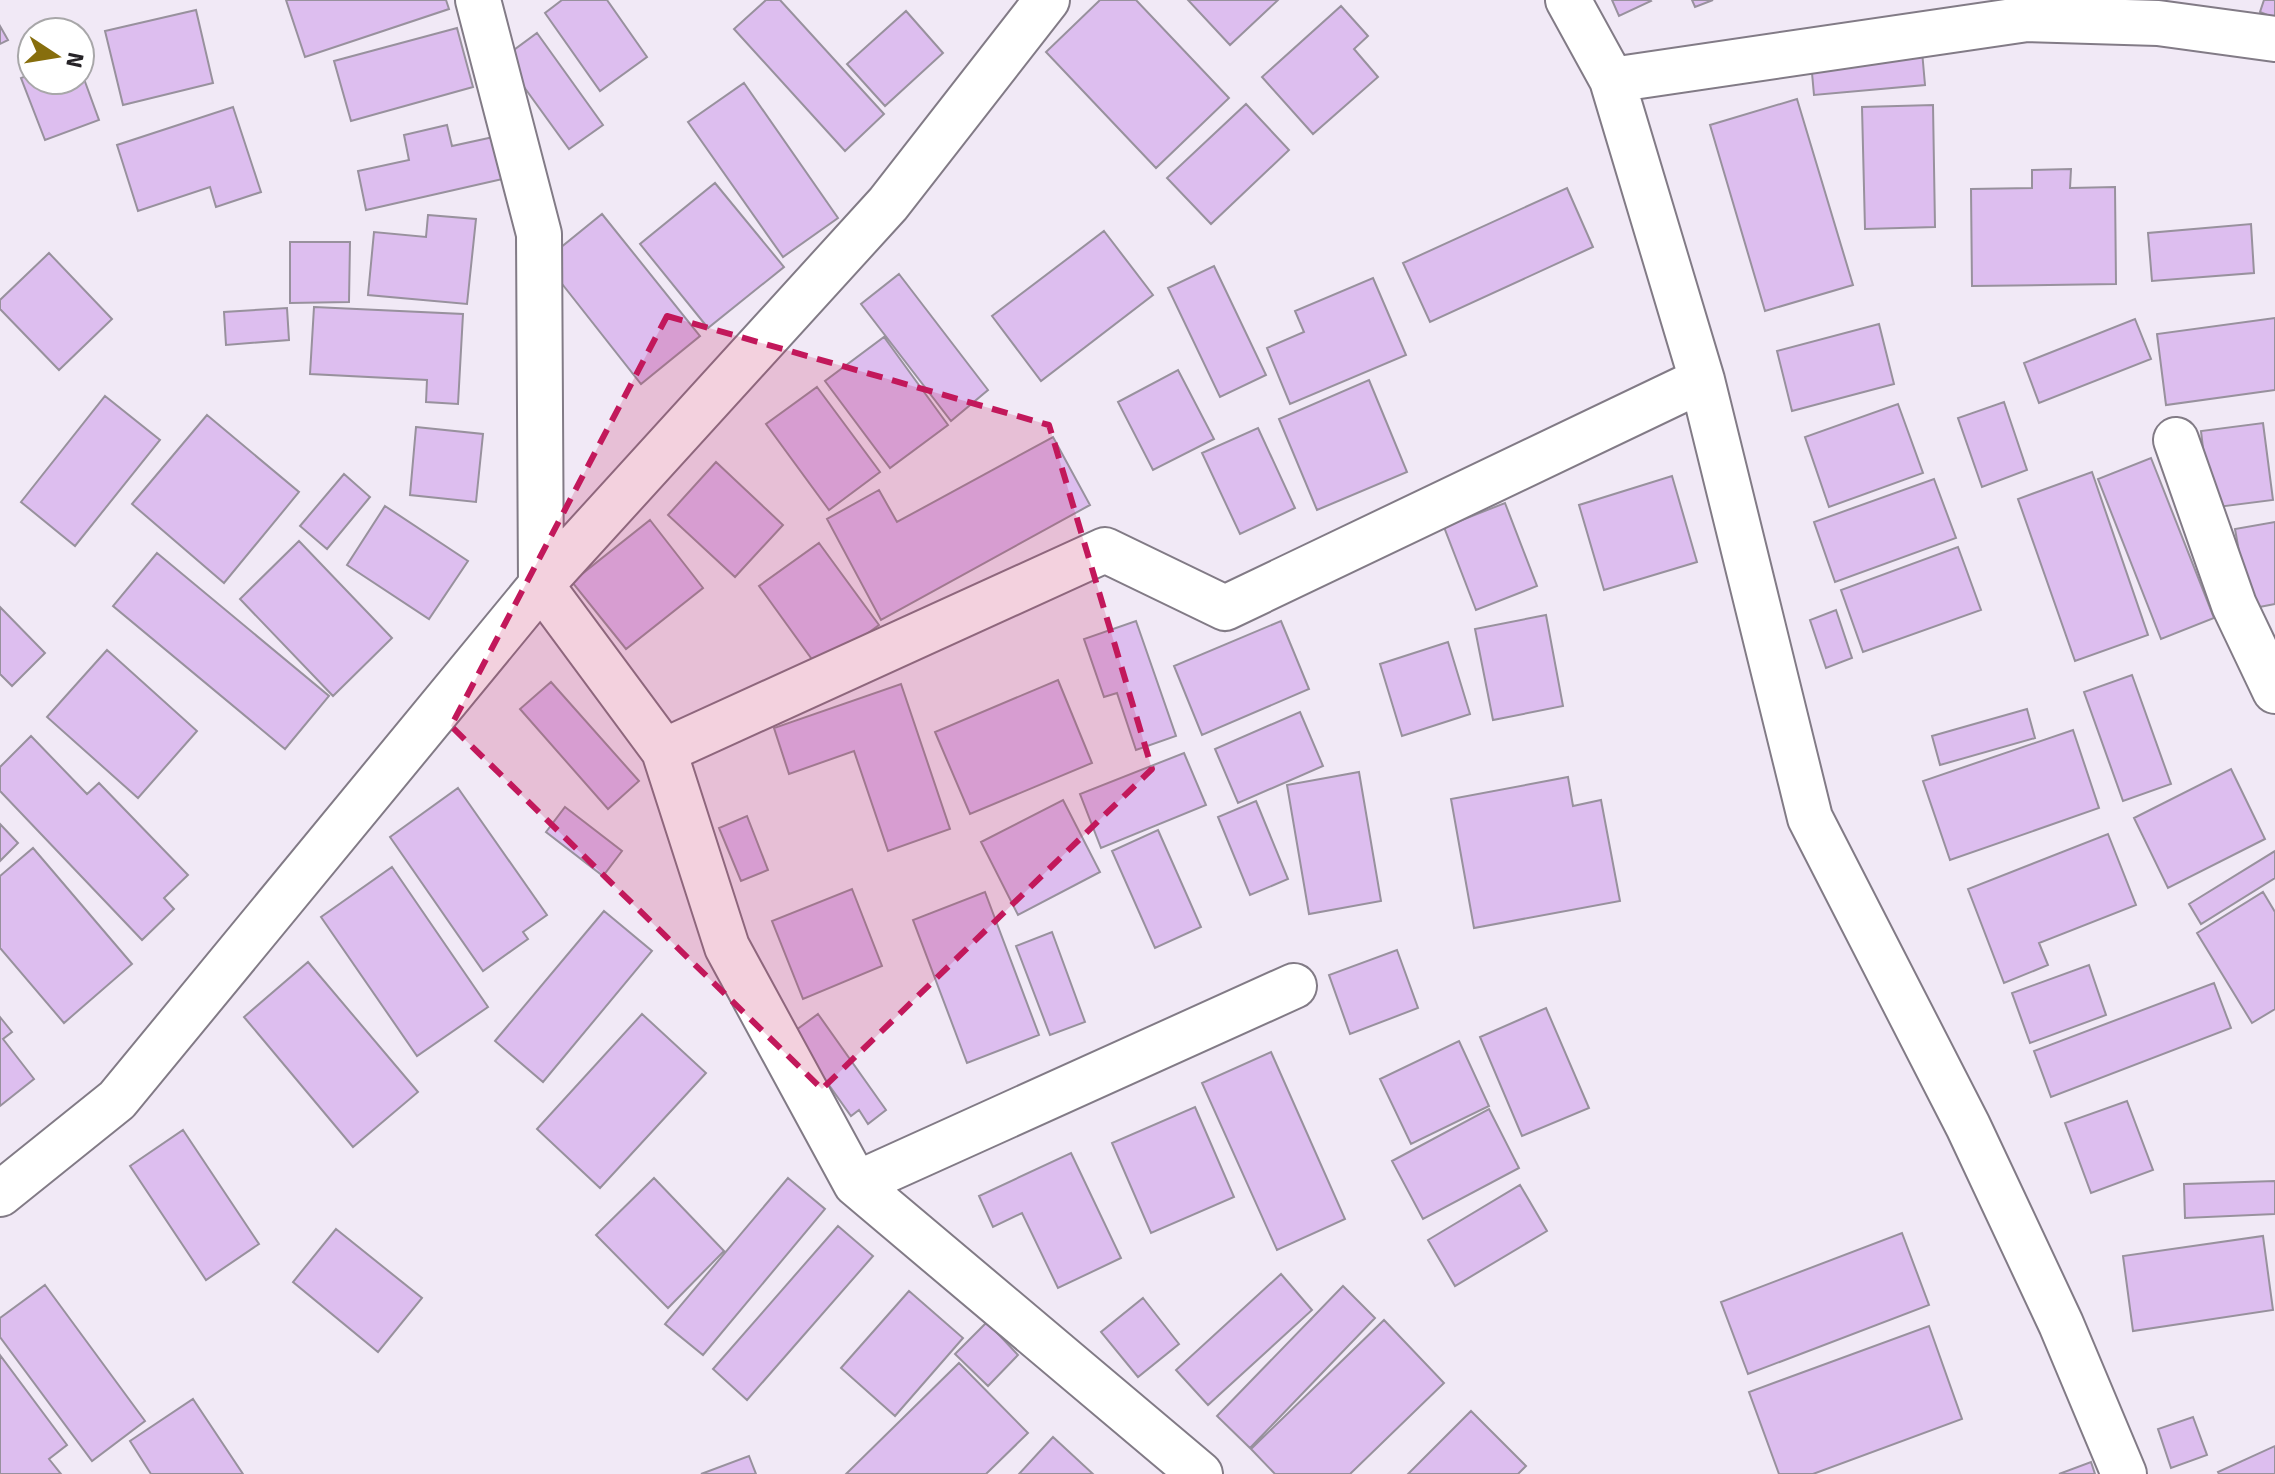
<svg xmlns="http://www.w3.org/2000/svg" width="2275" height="1474" viewBox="0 0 2275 1474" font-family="Signika,sans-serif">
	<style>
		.building { fill: #ddbeef; stroke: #98919d; stroke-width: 2 }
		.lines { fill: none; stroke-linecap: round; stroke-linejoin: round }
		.street-casing { stroke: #827b86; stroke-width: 48 }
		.street { stroke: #fff; stroke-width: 44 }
		.marked { fill: #c2185b; fill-opacity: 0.2; stroke: #c2185b; stroke-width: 6; stroke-dasharray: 16 10; stroke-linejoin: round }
	</style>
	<rect width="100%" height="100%" fill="#f1e9f6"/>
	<!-- building -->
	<path class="building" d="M286,0H446L449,9L305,57Z
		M562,0H607L647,57L600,91L545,13Z
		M766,0H780L884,114L845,151L734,29Z
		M1100,0H1136L1229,98L1156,168L1046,52Z
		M1188,0H1278L1230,45Z
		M1612,0H1650L1651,1L1619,16Z
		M1692,0H1713L1695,7Z
		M2264,0H2275V18L2260,12Z
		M1341,6L1368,36L1354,49L1378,77L1313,134L1262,77Z
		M196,10L213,83L123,105L105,31Z
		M906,11L943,53L885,106L847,64Z
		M0,26L8,40L0,44Z
		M457,28L473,87L351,121L334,61Z
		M537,33L603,125L569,149L503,58Z
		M1922,51L1925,85L1814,95L1811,62Z
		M80,68L99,120L45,140L21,78L32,74V80H80Z
		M744,83L838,218L783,257L688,122Z
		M1797,99L1853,285L1765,311L1710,125Z
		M1246,104L1289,150L1211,224L1167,178Z
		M1933,105L1935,227L1865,229L1862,107Z
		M233,107L261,192L216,207L210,187L138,211L117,145Z
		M447,125L452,146L498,136L507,178L366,210L358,171L409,160L404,135Z
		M2071,169L2070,188L2115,187L2116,284L1972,286L1971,189L2032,188V170Z
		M715,183L784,267L708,328L640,244Z
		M1567,188L1593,247L1430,322L1403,263Z
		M602,214L700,336L641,384L544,261Z
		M428,215L476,219L467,304L368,295L374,232L426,237Z
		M2251,224L2254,273L2152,281L2148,233Z
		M1104,231L1153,295L1041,381L992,316Z
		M290,242H350L349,302L290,303Z
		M49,253L112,319L59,370L0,309V300Z
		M1214,266L1266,375L1220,397L1168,288Z
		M899,274L988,390L951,421L861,304Z
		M1373,278L1406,355L1290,404L1267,348L1304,332L1295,311Z
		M314,307L463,314L458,404L426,402L427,380L310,374Z
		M287,308L289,340L226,345L224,312Z
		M2275,318V390L2166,405L2157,334Z
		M2135,319L2151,359L2039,403L2024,363Z
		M1879,324L1894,384L1792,411L1777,351Z
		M884,337L948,425L890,468L825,381Z
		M1178,370L1214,439L1153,470L1118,402Z
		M1369,380L1407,472L1317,510L1279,419Z
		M817,387L880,472L829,510L766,424Z
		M105,396L160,440L75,546L21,502Z
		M2004,402L2027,470L1982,487L1958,418Z
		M1898,404L1923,473L1829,507L1805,437Z
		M207,415L299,492L224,583L132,504Z
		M2263,423L2273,500L2210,508L2201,431Z
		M416,427L483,434L476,502L410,495Z
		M1258,428L1295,508L1240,534L1202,453Z
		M1053,437L1090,505L881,620L827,519L879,490L897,522Z
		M2151,458L2214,618L2161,639L2098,479Z
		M716,462L783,525L735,577L668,515Z
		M2092,472L2148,635L2075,661L2018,499Z
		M344,474L370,497L327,549L300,526Z
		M1672,476L1697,562L1604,590L1579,505Z
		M1934,479L1956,538L1835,582L1814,522Z
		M1505,503L1537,586L1476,610L1444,527Z
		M385,506L468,561L429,619L347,565Z
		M650,520L703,588L626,649L572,582Z
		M2275,522V604L2249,609L2235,529Z
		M299,541L392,638L333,696L240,599Z
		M819,543L879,625L819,669L759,586Z
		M1958,547L1981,610L1863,652L1841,590Z
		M157,553L329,696L285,749L113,606Z
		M0,607L45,653L12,686L0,674Z
		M1836,610L1852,658L1826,668L1810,620Z
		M1546,615L1563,706L1493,720L1475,629Z
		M1136,621L1176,736L1136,750L1117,693L1104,697L1084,639Z
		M1281,621L1309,689L1202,735L1174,666Z
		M1448,642L1470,714L1402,736L1380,664Z
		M107,650L197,731L138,798L47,717Z
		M2132,675L2171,784L2123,801L2084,692Z
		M1058,680L1092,763L970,814L935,732Z
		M551,682L639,781L608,809L520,709Z
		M901,684L950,829L888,851L854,751L789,774L774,728Z
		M2027,709L2035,738L1940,765L1932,736Z
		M1300,712L1323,766L1238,803L1215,749Z
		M2073,730L2099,808L1950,860L1923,781Z
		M31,736L87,794L99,783L188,875L164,898L174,909L142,940L0,791V767Z
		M1184,753L1206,805L1101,848L1080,794Z
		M2231,769L2265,839L2168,888L2134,818Z
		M1359,772L1381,901L1309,914L1287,785Z
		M1568,777L1573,806L1601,800L1620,901L1474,928L1451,799Z
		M458,788L547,915L523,932L528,939L483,971L390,837Z
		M1063,800L1100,872L1018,915L981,842Z
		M1256,801L1288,879L1250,895L1218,817Z
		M565,807L622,851L603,876L546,832Z
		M747,816L768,870L741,881L719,828Z
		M0,824L18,843L0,861Z
		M1158,830L1201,927L1155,948L1112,851Z
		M2108,834L2136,905L2039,943L2048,965L2004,983L1968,889Z
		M33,848L132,964L64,1023L0,948V876Z
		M2275,851V878L2201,924L2189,904Z
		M392,867L488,1007L417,1056L321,917Z
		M852,889L882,966L803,999L772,921Z
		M985,892L1039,1035L967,1063L913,920Z
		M2263,892L2275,912V1009L2252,1023L2197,933Z
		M604,911L652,951L543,1082L495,1041Z
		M1052,932L1085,1022L1050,1035L1016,946Z
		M1397,950L1418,1008L1350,1034L1329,975Z
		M308,962L418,1092L353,1147L244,1017Z
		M2089,965L2106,1015L2030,1043L2012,993Z
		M2214,983L2231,1028L2051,1097L2034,1051Z
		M1546,1008L1589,1108L1522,1136L1480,1037Z
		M642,1014L706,1073L600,1188L537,1129Z
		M818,1014L886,1110L868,1124L859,1110L851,1116L792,1033Z
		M0,1017L12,1032L3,1039L34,1079L0,1106Z
		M1459,1041L1489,1106L1411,1144L1380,1079Z
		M1271,1052L1345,1219L1277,1250L1202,1083Z
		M2127,1101L2153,1170L2091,1193L2065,1123Z
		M1195,1107L1234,1197L1151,1233L1112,1143Z
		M1489,1109L1519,1168L1423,1219L1392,1161Z
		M183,1130L259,1244L206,1280L130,1166Z
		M1071,1153L1121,1258L1058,1288L1022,1213L993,1227L979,1196Z
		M654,1178L724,1251L668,1308L596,1235Z
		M788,1178L825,1209L703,1355L665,1324Z
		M2275,1181V1214L2185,1218L2184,1184Z
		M1520,1185L1547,1231L1455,1286L1428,1240Z
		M838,1226L873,1256L747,1400L713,1369Z
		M336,1229L422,1298L378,1352L293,1282Z
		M1902,1233L1929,1305L1748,1374L1721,1302Z
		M2263,1236L2273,1310L2133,1331L2123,1256Z
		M1281,1274L1312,1310L1208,1405L1176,1370Z
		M45,1285L145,1421L92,1461L0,1337V1318Z
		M1343,1286L1375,1318L1250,1448L1217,1416Z
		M909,1291L963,1338L895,1416L841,1368Z
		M1143,1298L1179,1344L1138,1377L1101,1332Z
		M1384,1320L1444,1383L1350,1474H1275L1251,1449Z
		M987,1322L1018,1355L988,1386L955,1354Z
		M1929,1326L1962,1419L1813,1474H1779L1749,1392Z
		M0,1355L67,1445L49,1459L61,1474H0Z
		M959,1363L1028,1433L986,1474H846Z
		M193,1399L243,1474H151L130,1441Z
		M1471,1411L1526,1466L1518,1474H1408Z
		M2193,1417L2207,1455L2171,1468L2158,1429Z
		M1053,1437L1093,1474H1019Z
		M2275,1446V1474H2219L2218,1472Z
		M749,1456L756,1474H701Z
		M2091,1462L2095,1474H2059Z"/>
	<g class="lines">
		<defs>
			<path id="street" d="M478,0L539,234L541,585L664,751L727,947L856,1184L1200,1474
				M1568,0L1612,80L1702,380L1810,818L1968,1126L2061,1324L2124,1474
				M1612,80L2027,19L2158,23L2275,39
				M2176,440L2234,605L2275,691
				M664,751L1105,550L1225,608L1702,380
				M856,1184L1294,986
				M0,1194L117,1100L541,585L888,204L1047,0"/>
		</defs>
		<!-- street casing -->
		<use href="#street" class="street-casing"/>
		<!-- street -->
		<use href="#street" class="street"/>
	</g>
	<!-- marked area -->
	<path class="marked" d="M667,316L1049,425L1152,769L822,1089L451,726Z"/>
	<!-- north arrow -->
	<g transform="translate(56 56) rotate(102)"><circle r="38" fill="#ffffff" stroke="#a8a7a9" stroke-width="2"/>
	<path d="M0-6L14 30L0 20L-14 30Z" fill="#876e0d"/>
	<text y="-12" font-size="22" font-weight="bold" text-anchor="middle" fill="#262327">N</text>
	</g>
</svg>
